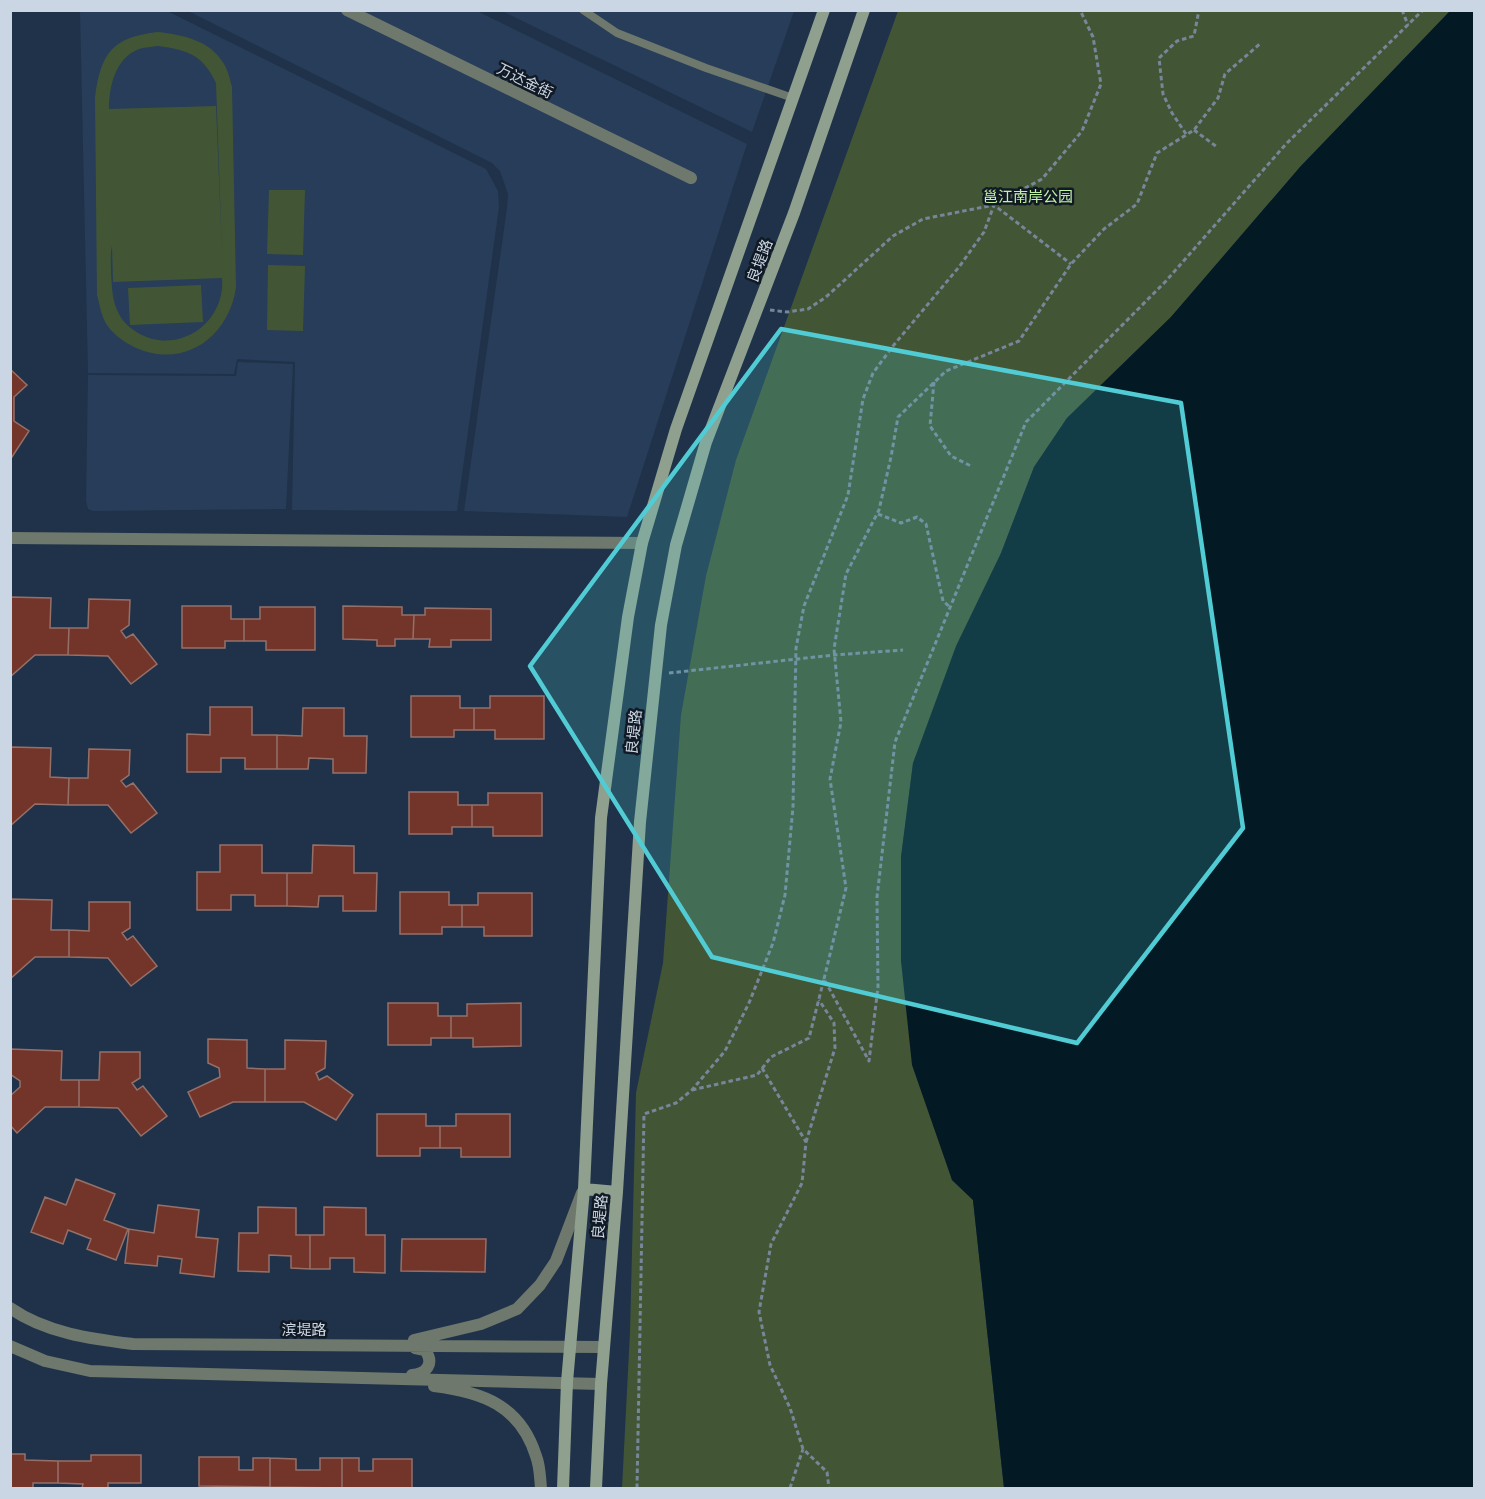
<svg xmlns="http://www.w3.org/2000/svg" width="1485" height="1499" viewBox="0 0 1485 1499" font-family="Helvetica,'Noto Sans SC',sans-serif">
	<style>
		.built { fill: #273d59 }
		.green { fill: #425636; fill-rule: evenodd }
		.water { fill: #031a25 }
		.building { fill: #73352a; stroke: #957069; stroke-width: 1.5 }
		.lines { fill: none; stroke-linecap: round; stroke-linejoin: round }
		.path { stroke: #778699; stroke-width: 3; stroke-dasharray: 4.5 3; stroke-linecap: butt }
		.service { stroke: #6e786c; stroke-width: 8 }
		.pedestrian { stroke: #6e786c; stroke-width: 12 }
		.tertiary { stroke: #6e786c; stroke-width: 12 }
		.secondary { stroke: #8fa08e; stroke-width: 12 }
		.marked { fill: #51ccd4; fill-opacity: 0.2; stroke: #51ccd4; stroke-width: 4.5; stroke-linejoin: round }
		.labels { text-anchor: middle; stroke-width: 5; stroke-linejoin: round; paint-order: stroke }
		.street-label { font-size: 15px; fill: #cad6e4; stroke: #111924 }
		.park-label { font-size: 15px; fill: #c0f4a2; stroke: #111924 }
	</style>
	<rect width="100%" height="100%" fill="#1f3249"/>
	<!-- built -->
	<path class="built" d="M80,11H167L486,169L498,191L499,207L457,511L292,510L295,362L237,359L234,374L88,373Z
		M188,11H477L747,144L627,517L464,511L507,208L508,194L500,171L492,163Z
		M502,11H794L752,132Z
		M238,362L293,364L286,509L93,511L88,509L86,501L88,375L236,376Z"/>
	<!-- green -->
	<path class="green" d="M898,11H1450L1300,167L1171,317L1067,418L1034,467L1001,553L913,763L901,857V961L952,1180L973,1200L1004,1488H622L630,1332L636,1093L663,963L681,715L706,576L736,460Z
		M158,32C183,35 210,40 224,64C228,70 230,80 232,87L236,287C230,332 191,366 144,351C130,346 116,338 107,325C101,316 100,305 97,295L95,97C101,52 113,37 158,32ZM158,46C188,50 203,55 216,83L222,253L216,106L109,109C109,87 115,58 139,49C145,47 152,47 158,46ZM112,246L113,282L222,278C226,323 178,356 138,333C130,328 123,322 119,314C112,302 112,287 111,273C111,265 110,254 112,246Z
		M269,190H305L303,255L267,254Z
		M268,265L305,266L303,331L267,330Z
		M201,285L203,322L130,325L128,288Z"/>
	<!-- water -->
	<path class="water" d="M1450,11H1474V1488H1004L973,1200L952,1180L912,1065L901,961V857L913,763L956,646L1001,553L1034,467L1067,418L1171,317L1300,167Z"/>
	<!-- building -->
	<path class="building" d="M10,369L27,385L14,397V421L29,431L10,460Z
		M10,597L51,598L50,628H69L68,655H35L10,677Z
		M89,599L130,600L129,625L121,631L126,638L133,634L157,664L131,684L108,656L68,655L69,628H88Z
		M182,606H231V619H244V641H225V648H182Z
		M343,606L402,607V615H414L413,639H395V646H377V640L343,639Z
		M260,607H315V650H266V641H244V619H260Z
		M425,608L491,609V640H451V647H429L430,639H413L414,615H425Z
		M411,696H460V708H474V730H454V737H411Z
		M490,696H544V739H495V730H474V708H490Z
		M210,707H252V735H277V769H245V758H221V772H187V734L210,735Z
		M303,708H344V736H367L366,773H333V759L309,758L308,769H277V735L302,736Z
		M10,747L51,748L50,777L69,778L68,805L35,804L10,826Z
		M89,749L130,750L129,775L121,781L126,787L133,783L157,813L131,833L108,805H68L69,778H88Z
		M409,792H458V805H472V827H452V834H409Z
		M488,793H542V836H493V827H472V805H488Z
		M220,845H262V873H287V906H255V895H231V910H197V872H220Z
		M313,845L354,846V873H377L376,911H343V896H319L318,907L287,906V873H312Z
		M400,892H449V905H462V927H442V934H400Z
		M478,893H532V936H484V927H462V905H478Z
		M10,899L52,900L51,930H69V957H35L10,979Z
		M89,902H130V928L122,933L127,940L133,936L157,966L131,986L108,958L69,957V930L89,931Z
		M388,1003H438V1016H451V1038H431V1045H388Z
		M521,1003V1046L473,1047V1038H451V1016H467V1004Z
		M208,1039L247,1040V1068L265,1069V1102H233L200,1117L188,1092L220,1077L219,1068L208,1063Z
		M285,1040L326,1041L325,1068L316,1073L319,1080L327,1076L353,1095L336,1120L304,1102H265V1069H285Z
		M10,1049L62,1051L61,1080H79V1107H45L17,1133L10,1125V1096L20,1087V1081L10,1074Z
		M100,1052H140V1078L132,1083L137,1090L143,1086L167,1116L141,1136L118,1108L79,1107V1080H99Z
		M377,1114H426V1126H440V1148H420V1156H377Z
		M456,1114H510V1157H461V1148H440V1126H456Z
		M76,1179L115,1194L104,1220L128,1229L116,1260L87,1249L91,1239L68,1230L63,1244L31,1232L45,1197L66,1205Z
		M158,1205L199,1210L196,1237L218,1239L214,1277L180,1273L182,1259L158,1256L157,1266L125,1263L129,1229L154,1233Z
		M258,1207L296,1208V1235H310V1269L291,1268V1256L269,1255V1272L238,1271L239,1233H258Z
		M324,1207L366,1208V1235H385V1273L354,1272V1258H330V1269H310V1235H324Z
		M402,1239H486L485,1272L401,1271Z
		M10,1454H25V1460L58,1461V1483H33V1488H10Z
		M91,1455H141V1483H108V1488H82L83,1484L58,1483V1461H91Z
		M199,1457H239V1470H253V1458H270V1487L199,1486Z
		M270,1458L296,1459V1470H320V1458H342V1488L270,1487Z
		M342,1458H359V1471H373V1459H412V1488H342Z"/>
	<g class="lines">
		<!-- path -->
		<path class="path" d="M1402,10L1408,25
			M1194,130L1217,147
			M1186,134L1172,113L1163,94L1159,58L1177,41L1194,36L1199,10
			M770,310L787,312L808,309L826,297L893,236L923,219L994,205L1042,179L1082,131L1101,84L1093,37L1080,10
			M934,382L930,426L951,456L971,466
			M878,514L901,523L917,517L926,524L943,601L951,608
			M669,673L834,655L903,650
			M824,979L846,888L830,779L841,722L834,649L846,574L879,510L891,457L898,417L946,371L1019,341L1071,264L1104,229L1137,204L1157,153L1194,130L1218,98L1225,74L1261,43
			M762,1068L806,1142L802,1183L771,1244L759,1312L770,1365L790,1408L803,1449L827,1472L829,1488
			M692,1090L757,1075L771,1057L809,1038L824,979L869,1061L878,987L877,897L895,742L1026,422L1166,281L1286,144L1423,10
			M806,1142L835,1048L834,1023L819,1000
			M637,1488L644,1114L676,1103L692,1090L725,1051L749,1003L773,943L785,895L793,807L796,648L804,606L848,495L863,399L873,373L893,346L959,267L984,232L994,205L1071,264
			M790,1488L803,1449"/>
		<!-- service -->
		<path class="service" d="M583,10L617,33L706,68L793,98"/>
		<!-- pedestrian -->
		<path class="pedestrian" d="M347,10L691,178"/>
		<!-- tertiary -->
		<path class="tertiary" d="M10,538L642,543
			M10,1308C46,1333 91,1339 133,1344L604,1347
			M414,1340L481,1324L517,1309L540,1285L556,1261L582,1193
			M10,1346L45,1361L90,1371L601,1384
			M412,1375C426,1374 435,1364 425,1350L415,1348
			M434,1386C482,1392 520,1405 536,1456C540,1466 540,1478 541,1488"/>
		<!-- secondary -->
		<path class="secondary" d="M584,1189L617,1192
			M563,1488L567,1382L584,1189L601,818L628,617L642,543L676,429L824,10
			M596,1488L601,1384L617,1192L640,822L661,625L676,545L706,442L794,213L864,10"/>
	</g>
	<!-- marked area -->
	<path class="marked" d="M781,329L1181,403L1243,828L1077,1043L712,957L530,666Z"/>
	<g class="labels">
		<!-- street labels -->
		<g class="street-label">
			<text transform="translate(525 81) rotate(26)" y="5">万达金街</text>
			<text transform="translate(760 261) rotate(-69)" y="5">良堤路</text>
			<text transform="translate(634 732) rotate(-84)" y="5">良堤路</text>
			<text transform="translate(600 1217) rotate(-85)" y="5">良堤路</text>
			<text x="304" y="1335">滨堤路</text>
		</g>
		<!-- park labels -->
		<g class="park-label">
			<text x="1028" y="202">邕江南岸公园</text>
		</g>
	</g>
	<!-- border -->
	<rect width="1485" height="1499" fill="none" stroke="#cad6e4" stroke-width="24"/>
</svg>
